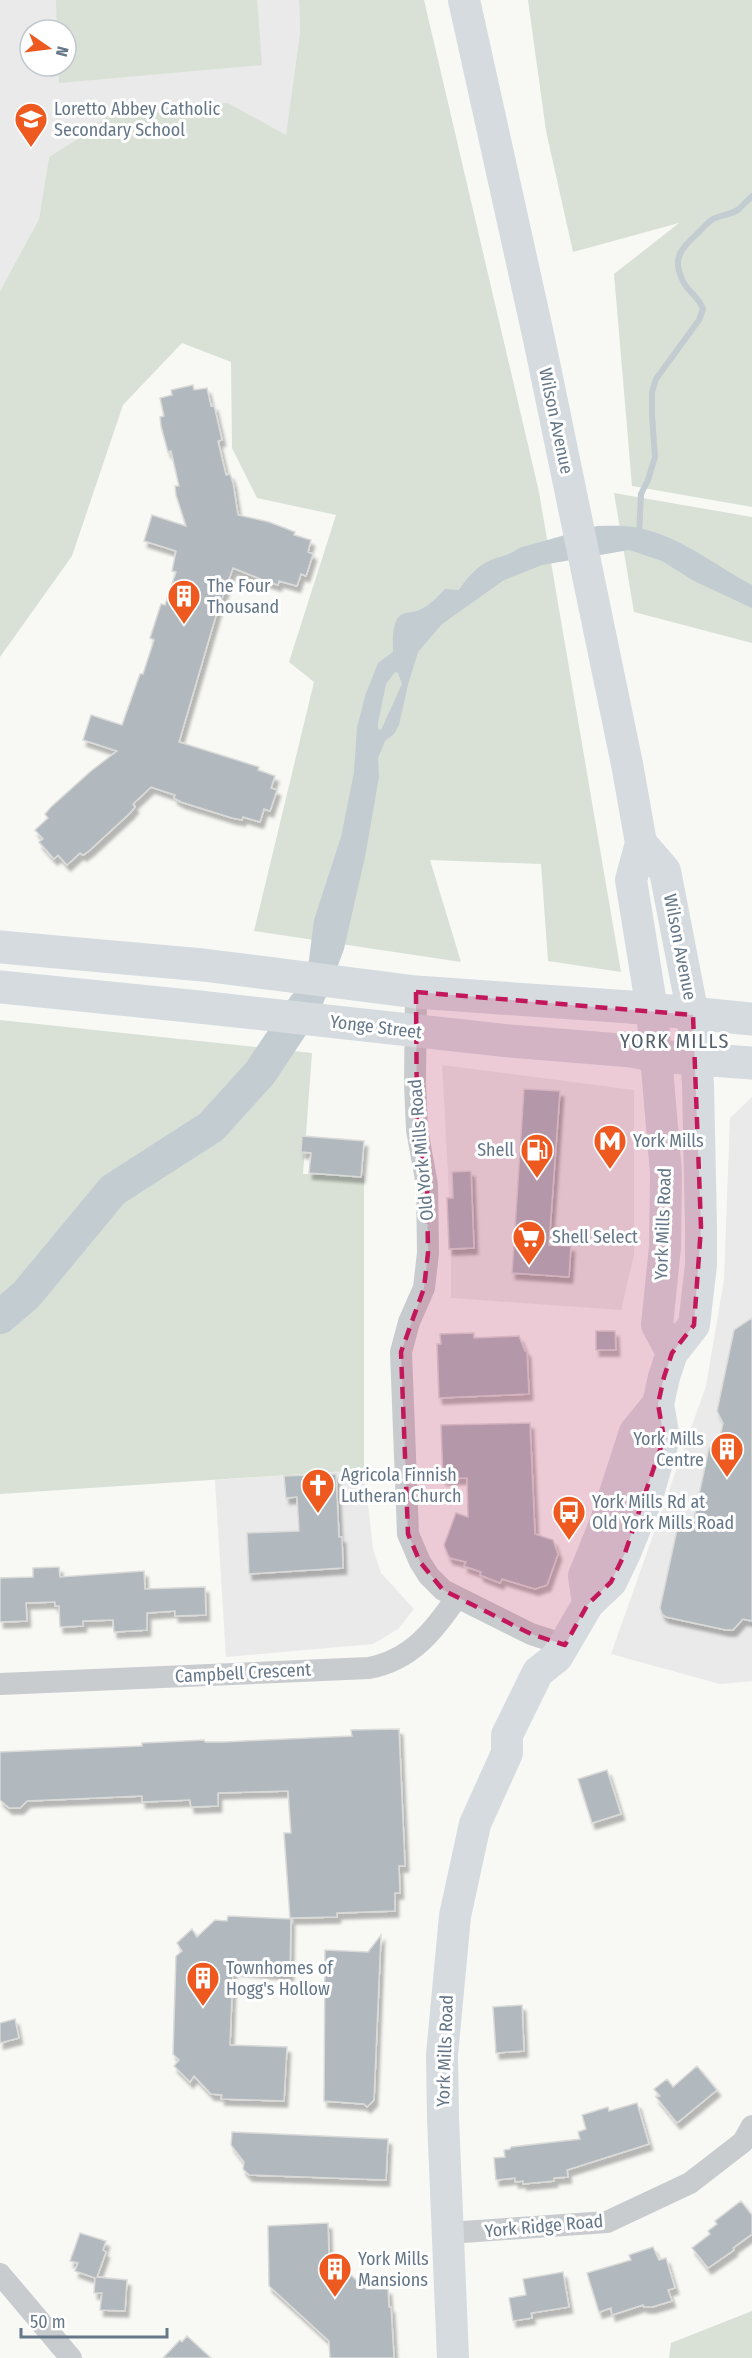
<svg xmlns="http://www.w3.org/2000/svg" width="752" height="2358" viewBox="0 0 752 2358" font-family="'Fira Sans Condensed',sans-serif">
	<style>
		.built { fill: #e9eae9; fill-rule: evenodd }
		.green { fill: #d9e1d6 }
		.water { fill: #c2ccd1; fill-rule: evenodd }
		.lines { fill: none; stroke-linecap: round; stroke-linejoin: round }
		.stream { stroke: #c2ccd1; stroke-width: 6 }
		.river { stroke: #c2ccd1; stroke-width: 34 }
		.building { fill: #b1b8be; stroke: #dadad8; stroke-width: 1.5; filter: url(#shadow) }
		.street { stroke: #c8cccf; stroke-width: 22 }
		.secondary { stroke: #d6dbdf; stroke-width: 32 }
		.primary { stroke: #d6dbdf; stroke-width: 33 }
		.marked { fill: #c2185b; fill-opacity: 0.2; stroke: #c2185b; stroke-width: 4.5; stroke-dasharray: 12 8; stroke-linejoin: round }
		.labels { text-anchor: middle; stroke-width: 6; stroke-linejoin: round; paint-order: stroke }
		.poi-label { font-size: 18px; fill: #657788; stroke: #fff; text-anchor: start }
		.street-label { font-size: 18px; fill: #657788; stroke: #fff }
		.neighbourhood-label { font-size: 20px; letter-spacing: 1.5px; fill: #54616d; stroke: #fff }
	</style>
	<defs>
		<filter id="shadow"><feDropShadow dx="3.5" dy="6" stdDeviation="1.5" flood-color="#0004"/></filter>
	</defs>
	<rect width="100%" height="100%" fill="#f8f8f5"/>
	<!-- built -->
	<path class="built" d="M0,0H299L300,32L286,136L228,103L76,140L49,157L39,219L0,291ZM30,30H66V66H30Z
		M442,1065L634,1090V1255L621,1310L451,1298V1230Z
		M752,1097V1681L720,1684L611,1654L706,1386L724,1280L730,1118Z
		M364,1470L373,1549L381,1573L414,1609L398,1629L373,1644L226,1657L215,1480Z"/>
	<!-- green -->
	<path class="green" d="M56,0H257L262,65L59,83L58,66H66V30H57Z
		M299,0H424L539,492L621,972L548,961L541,864L430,860L461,962L254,931L314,682L289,662L336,515L257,498L232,448L231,362L182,343L123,405L72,556L0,657V291L39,219L49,157L76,140L119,107L228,103L286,135L300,32Z
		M528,0H752V507L632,486L614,274L679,223L573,252L546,131Z
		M614,493L752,517V643L634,612Z
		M0,1020L312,1053L303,1174L364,1176V1470L0,1494Z
		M752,2311V2358H669L671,2343Z"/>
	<!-- water -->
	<path class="water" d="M597,526C611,526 625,525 639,528C682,537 714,565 752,585V608L694,581L662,561L629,550L542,565L504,580L442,624L418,652L408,685L399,725L394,734L385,741L378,758L379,777L365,857L344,949L331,984L318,1016L278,1045L287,1008L309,960L314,920L341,837L354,772L357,728L365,696L378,663L393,652C393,640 391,617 405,613C410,612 415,612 419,610C430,606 437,597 445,589L459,590C468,576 480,563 496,558C506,555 511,554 519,548ZM395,672L398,673L402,684L381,730L378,729V723L386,684Z"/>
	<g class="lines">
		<!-- stream -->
		<path class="stream" d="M639,535L641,494L648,480L655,457L652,415V392L656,379L699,320L703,309C697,294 687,292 682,279C671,256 684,246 699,232C704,227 707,223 713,219C721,215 731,215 739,209C743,205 748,200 752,196"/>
		<!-- river -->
		<path class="river" d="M0,1317L26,1295L113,1190L211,1127L260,1073L304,1007"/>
	</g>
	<!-- building -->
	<path class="building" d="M193,385L194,390L207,388L211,406L214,405L222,440L218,441L226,475L230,474L233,483L238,515L269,522L295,532L294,535L311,540L308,552L313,554L306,576L301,574L297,586L279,581L278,585L268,582L233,568L217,612L179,742L259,767L258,770L275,776L271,788L277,790L270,811L264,809L260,822L243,817L242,820L232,818L181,802L174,798L175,795L151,787L133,804L135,807L130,813L90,850L83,855L80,853L67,865L58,855L54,859L39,842L43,839L35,830L48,818L45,814L51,807L91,771L117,751L83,740L91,715L122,725L140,674H143L154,640L150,638L161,604L165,605L176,572L172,571L176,551L144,541L152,515L186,526L176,495L175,486H179L171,451L168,452L161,426L160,417L164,416L160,398L172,395L171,390Z
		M524,1089L560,1091L549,1245L571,1246L569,1277L512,1273Z
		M302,1136L364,1141L361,1177L309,1173L311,1153L301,1152Z
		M471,1171L474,1248L449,1249L447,1198H453L452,1172Z
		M752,1318V1621L743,1619L733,1630H726L666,1617L662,1614L660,1608L678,1525L682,1519L694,1518L709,1448L719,1441L723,1423L717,1411L734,1330Z
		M596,1331H615L616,1350H596Z
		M474,1333V1338L519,1336L525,1351H527L529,1394L439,1398L437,1344H441L440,1334Z
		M530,1423L535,1534L553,1540L558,1554L547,1585L535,1589L502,1579L500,1583L480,1575L481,1572L464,1566L466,1562L450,1558L448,1555L444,1545L456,1513L468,1517L467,1478L443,1479L441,1425Z
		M336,1474L339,1537H342L343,1568L249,1574L247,1533L299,1531L297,1497L286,1498L284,1476Z
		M59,1567L60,1577L144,1571L145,1589L205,1587L206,1615L175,1616V1611L147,1613V1630L114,1632L113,1620L83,1621V1626L60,1627L59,1606H55V1602L26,1603L27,1621L0,1622V1578L33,1577V1568Z
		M399,1729L405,1866H399L400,1893H395V1911L337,1913V1917L290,1918L284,1833H291L288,1791L218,1793V1806L191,1807L190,1800L142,1802V1796L27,1801L20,1808H9L0,1800V1752L142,1746V1743L165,1742L204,1740L205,1742H224L352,1736L351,1730Z
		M607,1770L621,1814L592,1823L578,1779Z
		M228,1916L291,1919L290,1975L233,1969L230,2045L287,2047L284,2101L221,2099L222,2095L211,2094L194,2076L190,2082L174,2066L179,2060L173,2054L176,1956L182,1951L177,1943L192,1929L197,1937L215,1920L227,1921Z
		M381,1935L374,2100L367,2107L364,2104L324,2101L325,1950L368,1952Z
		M522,2005L524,2051L496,2053L493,2007Z
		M15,2019L19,2038L0,2043V2023Z
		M697,2066L717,2090L677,2123L656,2097L660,2096L654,2089L667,2079L673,2087Z
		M637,2103L649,2144L567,2170L568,2177L554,2178V2181L523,2184V2181L515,2182V2178L496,2180L494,2158L505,2157L504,2150L510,2149L511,2147L580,2139L578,2132L586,2129L582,2115L608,2107L609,2111Z
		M232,2132L388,2139L386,2180L249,2175L243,2169L244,2162L231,2145Z
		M741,2201L752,2215V2234L733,2248L734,2250L708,2268L692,2248L710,2234L708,2231L717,2224L715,2221Z
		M328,2223L329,2255L366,2289H388L389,2307H391L394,2358H330L329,2341L269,2286L268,2226Z
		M80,2233L106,2241L103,2250L106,2252L97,2277L127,2280L125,2311L100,2310L102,2293H94L95,2278L75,2271L78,2263L70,2261Z
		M653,2247L659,2260L666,2258L675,2288L668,2290L672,2301L652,2307H644L643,2305L612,2315L611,2308L599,2312L587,2273L631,2260L629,2255Z
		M563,2272L569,2307L531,2313L532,2318L513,2321L509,2298L526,2295L523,2279Z
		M187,2336L211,2358H163L180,2340L182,2342Z"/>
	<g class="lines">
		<!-- street -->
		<path class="street" d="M416,992L415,1084L417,1130L427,1185L428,1253L424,1288L409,1322L401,1352L408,1534L420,1562L429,1576L443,1590L531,1634L565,1645
			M0,1684L369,1668C411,1660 434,1631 457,1597
			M448,2233L607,2222L690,2183L743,2142L752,2126
			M0,2274L71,2358"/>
		<!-- secondary -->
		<path class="secondary" d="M464,0L539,339L627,764L641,843L631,880L652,1010L666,1173L665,1247L657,1325L672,1353
			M588,1604L584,1576L606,1521L635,1432L658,1404
			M453,2358L443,2118L442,2055L455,1916L475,1824L507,1753V1735L538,1672L557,1657L588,1604L611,1582L625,1553L646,1501L664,1438L658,1404L664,1377L672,1353L694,1325L701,1265V1227L698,1084L693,1015L665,871L641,843"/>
		<!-- primary -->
		<path class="primary" d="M0,947L203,965L416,992L630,1007L752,1019
			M0,987L199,1007L510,1041L632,1051L656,1056L752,1063"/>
	</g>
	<!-- marked area -->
	<path class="marked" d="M416,992L693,1015L701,1227L694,1325L672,1353L664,1377L658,1404L664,1438L625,1553L611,1582L588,1604L565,1645L531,1634L443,1590L420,1562L408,1534L401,1352L424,1288L428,1253L427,1185L417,1130Z"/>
	<!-- icons -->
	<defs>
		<symbol id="school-pin" viewBox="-11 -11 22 30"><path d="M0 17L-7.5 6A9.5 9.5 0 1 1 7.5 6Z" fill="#ee5920" stroke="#fff"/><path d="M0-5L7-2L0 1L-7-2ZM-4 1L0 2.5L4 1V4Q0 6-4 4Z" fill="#fff"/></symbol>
		<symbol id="building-pin" viewBox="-11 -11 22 30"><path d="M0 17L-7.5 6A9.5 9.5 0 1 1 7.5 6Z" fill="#ee5920" stroke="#fff"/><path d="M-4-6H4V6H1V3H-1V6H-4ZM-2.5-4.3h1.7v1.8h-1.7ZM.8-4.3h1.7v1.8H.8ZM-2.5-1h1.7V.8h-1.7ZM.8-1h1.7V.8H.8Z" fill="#fff"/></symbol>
		<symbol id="metro-pin" viewBox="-11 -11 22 30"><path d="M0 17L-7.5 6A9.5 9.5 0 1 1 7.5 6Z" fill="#ee5920" stroke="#fff"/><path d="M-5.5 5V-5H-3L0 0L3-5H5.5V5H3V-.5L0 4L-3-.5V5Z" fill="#fff"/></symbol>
		<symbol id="fuel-pin" viewBox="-11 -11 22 30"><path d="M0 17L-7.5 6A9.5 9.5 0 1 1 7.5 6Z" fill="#ee5920" stroke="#fff"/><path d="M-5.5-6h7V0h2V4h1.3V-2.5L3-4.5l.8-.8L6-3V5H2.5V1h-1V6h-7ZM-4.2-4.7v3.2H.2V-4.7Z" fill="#fff"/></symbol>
		<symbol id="supermarket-pin" viewBox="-11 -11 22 30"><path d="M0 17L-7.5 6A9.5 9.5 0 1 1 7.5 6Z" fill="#ee5920" stroke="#fff"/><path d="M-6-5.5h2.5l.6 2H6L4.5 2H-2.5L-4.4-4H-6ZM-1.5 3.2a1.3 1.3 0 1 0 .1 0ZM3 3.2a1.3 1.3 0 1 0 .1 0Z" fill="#fff"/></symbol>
		<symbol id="church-pin" viewBox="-11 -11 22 30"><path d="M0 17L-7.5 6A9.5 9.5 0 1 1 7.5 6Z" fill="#ee5920" stroke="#fff"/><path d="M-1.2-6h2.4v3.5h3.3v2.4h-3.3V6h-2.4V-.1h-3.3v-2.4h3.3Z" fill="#fff"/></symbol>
		<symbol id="bus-pin" viewBox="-11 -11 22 30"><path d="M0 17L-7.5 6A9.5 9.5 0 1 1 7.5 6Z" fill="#ee5920" stroke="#fff"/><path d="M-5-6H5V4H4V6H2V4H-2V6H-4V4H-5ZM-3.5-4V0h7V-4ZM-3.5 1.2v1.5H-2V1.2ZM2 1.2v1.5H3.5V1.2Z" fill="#fff"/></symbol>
	</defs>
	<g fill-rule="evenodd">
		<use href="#school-pin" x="12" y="100" width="38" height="52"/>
		<use href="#building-pin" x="165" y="577" width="38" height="52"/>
		<use href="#metro-pin" x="591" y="1122" width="38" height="52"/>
		<use href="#fuel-pin" x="518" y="1131" width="38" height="52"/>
		<use href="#supermarket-pin" x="510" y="1218" width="38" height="52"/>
		<use href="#building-pin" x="708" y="1430" width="38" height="52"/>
		<use href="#church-pin" x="299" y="1466" width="38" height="52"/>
		<use href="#bus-pin" x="550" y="1493" width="38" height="52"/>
		<use href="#building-pin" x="184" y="1959" width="38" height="52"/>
		<use href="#building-pin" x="316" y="2250" width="38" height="52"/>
	</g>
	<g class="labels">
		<!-- poi labels -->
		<g class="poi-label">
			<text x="54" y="115">Loretto Abbey Catholic<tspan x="54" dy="21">Secondary School</tspan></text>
			<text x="207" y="592">The Four<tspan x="207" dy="21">Thousand</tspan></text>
			<text x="633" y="1147">York Mills</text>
			<text x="514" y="1156" text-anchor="end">Shell</text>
			<text x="552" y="1243">Shell Select</text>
			<text x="704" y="1445" text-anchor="end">York Mills<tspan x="704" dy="21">Centre</tspan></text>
			<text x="341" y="1481">Agricola Finnish<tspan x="341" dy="21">Lutheran Church</tspan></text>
			<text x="592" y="1508">York Mills Rd at<tspan x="592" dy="21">Old York Mills Road</tspan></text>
			<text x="226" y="1974">Townhomes of<tspan x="226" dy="21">Hogg's Hollow</tspan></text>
			<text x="358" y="2265">York Mills<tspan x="358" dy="21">Mansions</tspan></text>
		</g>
		<!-- street labels -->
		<g class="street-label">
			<text transform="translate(556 421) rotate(78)" y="6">Wilson Avenue</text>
			<text transform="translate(680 947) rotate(79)" y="6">Wilson Avenue</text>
			<text transform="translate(376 1027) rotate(7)" y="6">Yonge Street</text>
			<text transform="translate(421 1150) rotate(-95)" y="6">Old York Mills Road</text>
			<text transform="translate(663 1224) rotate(-88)" y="6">York Mills Road</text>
			<text transform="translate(243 1673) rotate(-3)" y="6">Campbell Crescent</text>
			<text transform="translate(445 2051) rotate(-88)" y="6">York Mills Road</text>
			<text transform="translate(544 2226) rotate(-5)" y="6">York Ridge Road</text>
		</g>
		<!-- neighbourhood labels -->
		<g class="neighbourhood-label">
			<text x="675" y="1048">YORK MILLS</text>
		</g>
	</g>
	<!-- north arrow -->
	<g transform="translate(48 48) rotate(104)"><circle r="28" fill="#ffffff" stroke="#c1c9cf" stroke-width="1.5"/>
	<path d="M0-4.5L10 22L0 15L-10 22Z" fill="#ee5920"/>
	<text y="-9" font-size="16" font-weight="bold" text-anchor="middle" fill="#657788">N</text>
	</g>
	<!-- scale -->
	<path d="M21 2328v9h146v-9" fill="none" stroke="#657788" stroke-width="3"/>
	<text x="30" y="2328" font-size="18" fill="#657788" stroke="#ffffff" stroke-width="4.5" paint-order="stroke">50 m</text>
</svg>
